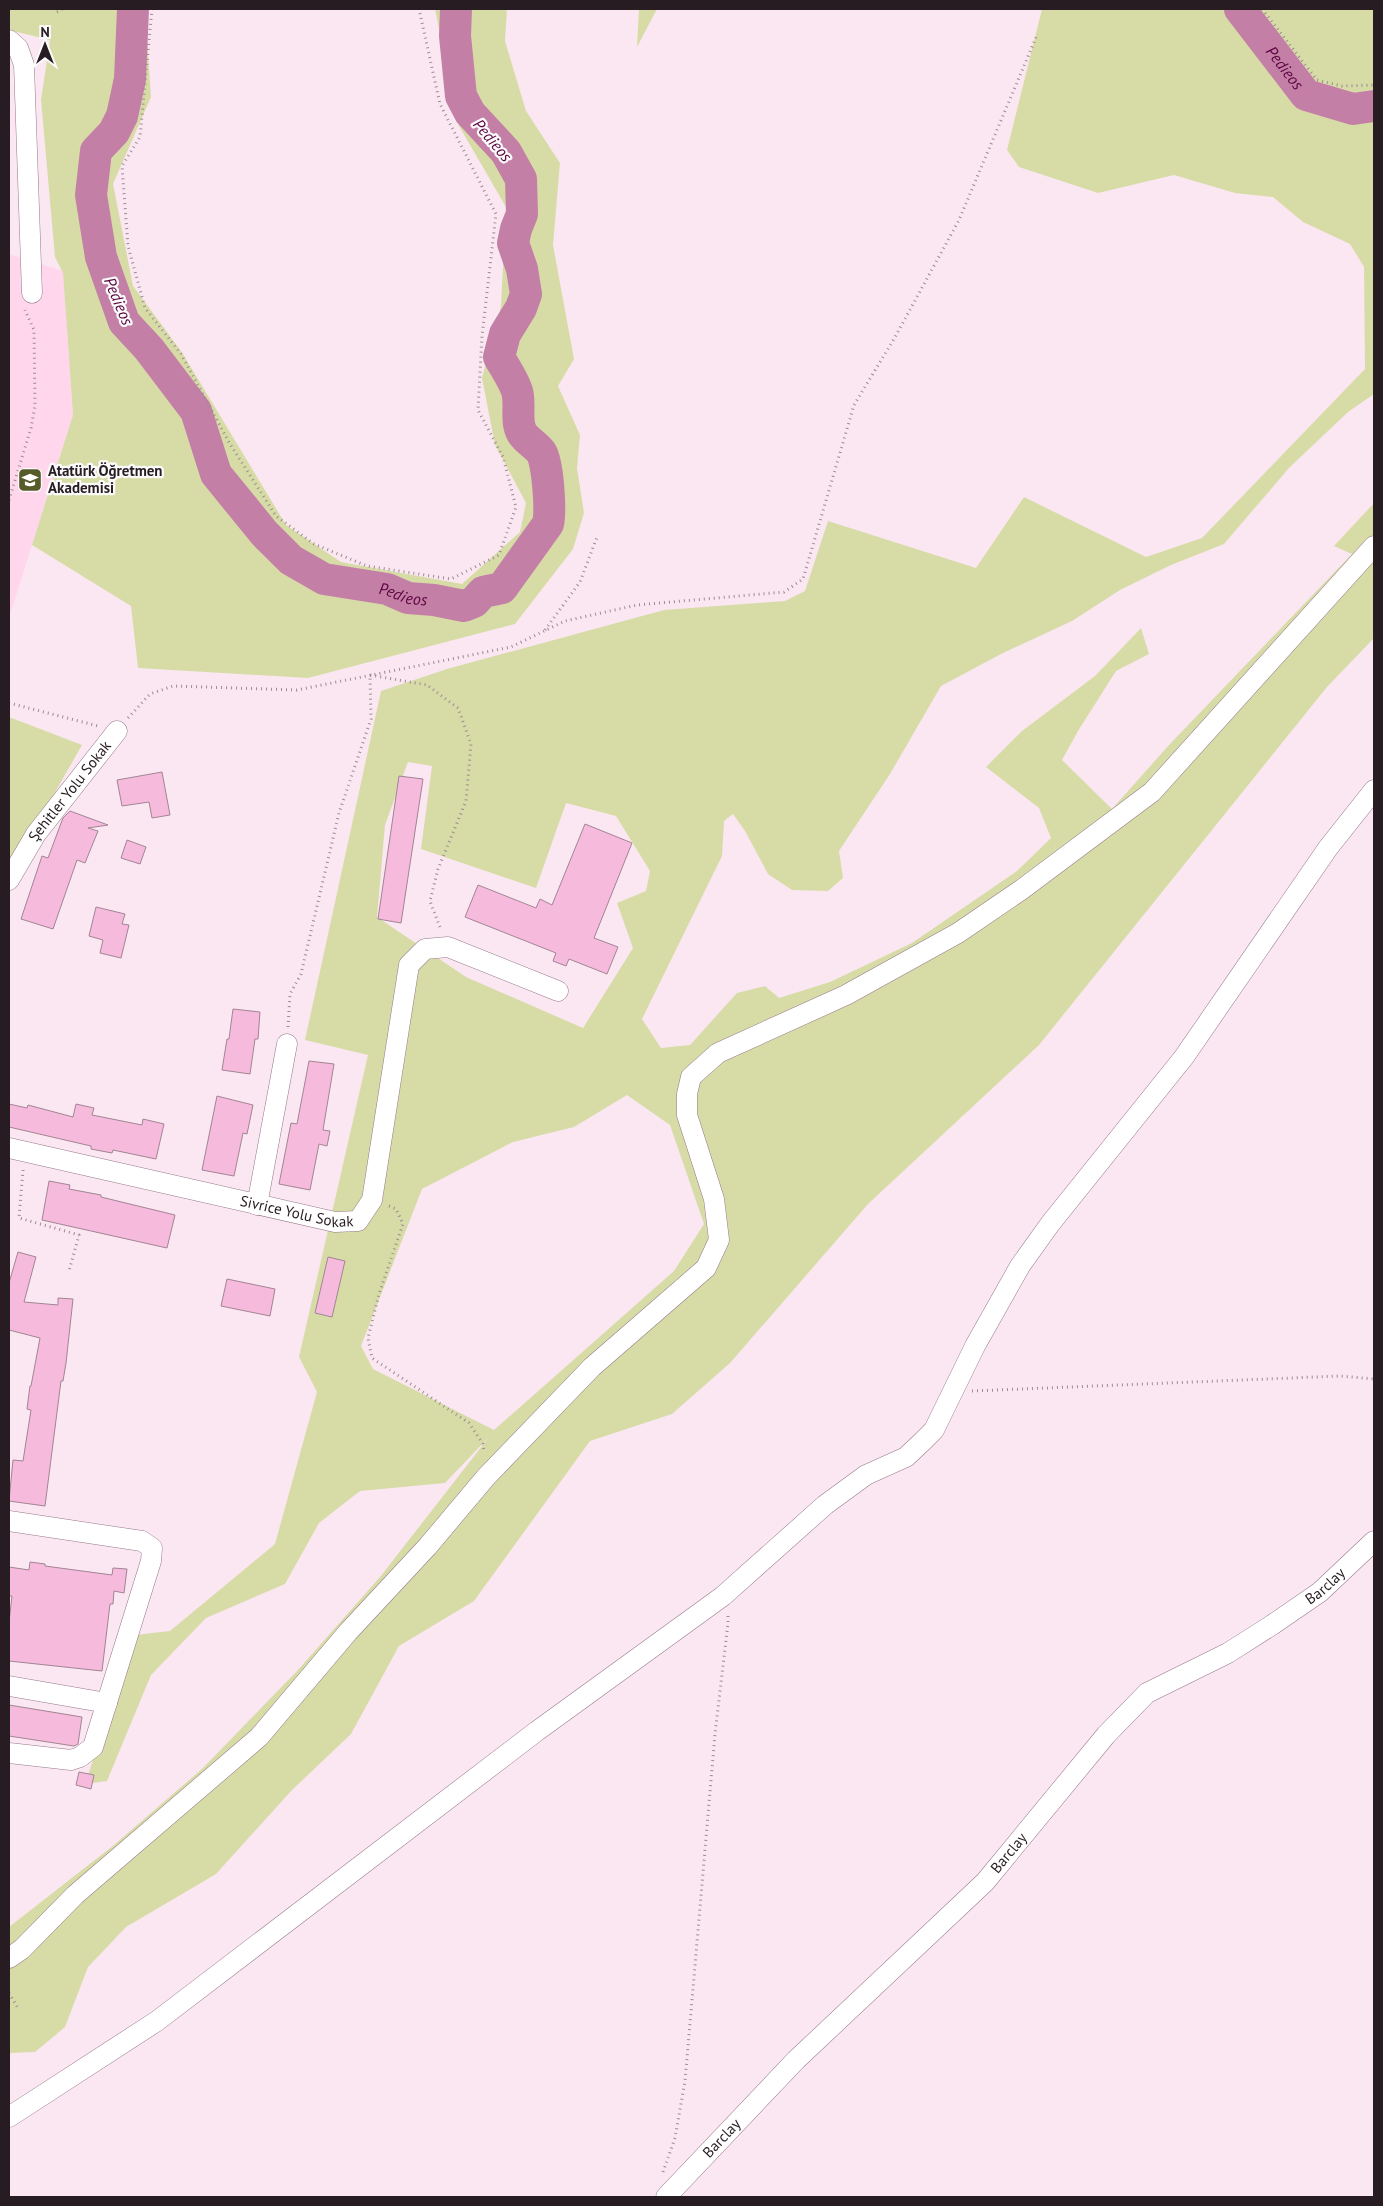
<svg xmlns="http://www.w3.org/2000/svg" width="1383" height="2206" viewBox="0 0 1383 2206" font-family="'PT Sans',sans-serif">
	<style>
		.built { fill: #ffd6ec }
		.green { fill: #d7dca7; fill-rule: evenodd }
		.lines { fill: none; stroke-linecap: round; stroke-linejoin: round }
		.river { stroke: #c47fa6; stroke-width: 32 }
		.building { fill: #f6bbdc; stroke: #a28494 }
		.minor-casing { stroke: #967989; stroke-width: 21 }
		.path { stroke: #9b8b93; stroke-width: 3; stroke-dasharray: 1 4; stroke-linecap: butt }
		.minor { stroke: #fff; stroke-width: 20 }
		.labels { text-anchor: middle; stroke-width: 4.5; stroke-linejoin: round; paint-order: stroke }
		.poi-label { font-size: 15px; font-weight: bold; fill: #271c22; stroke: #fbfbfb; text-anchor: start }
		.street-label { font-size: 15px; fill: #271c22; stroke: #fbfbfb }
		.water-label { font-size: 16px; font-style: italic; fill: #5b0541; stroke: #fbfbfb }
	</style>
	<rect width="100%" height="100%" fill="#fbe7f2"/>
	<!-- built -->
	<path class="built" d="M9,254L63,271L73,415L9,618Z"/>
	<!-- green -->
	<path class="green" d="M9,9H145L151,97L113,184L133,286L181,351L286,525L341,562L462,584L520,532L526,503L495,445L482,378L501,306L506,207L459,126L435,9H507L505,41L526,111L560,163L553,245L574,359L558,386L580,435L577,468L584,513L573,549L515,624L308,678L138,668L131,606L32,545L73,415L63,273L55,257L41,100L50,40L9,30Z
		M639,9H657L637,47Z
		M1042,9H1374V394L1348,412L1289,468L1224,544L1171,565L1120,590L1072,621L1001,654L941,686L890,774L839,851L843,878L828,891L792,890L768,874L745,831L733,814L724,821L722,856L642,1019L661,1048L690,1045L737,993L765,986L779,998L830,982L912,943L1017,871L1051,838L1039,808L986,767L1022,731L1095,676L1141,628L1149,654L1116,671L1078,731L1062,760L1112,809L1169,745L1352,554L1334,546L1374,503V638L1327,687L1039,1045L868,1204L730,1363L672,1414L590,1441L474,1601L399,1646L351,1734L292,1790L216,1874L126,1927L88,1967L65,2027L35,2052L9,2053V1927L114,1845L203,1768L297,1671L380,1577L489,1437L445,1483L360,1491L319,1523L285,1584L206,1618L151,1675L107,1781L85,1784L135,1635L170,1631L275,1544L317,1392L299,1357L368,1055L305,1040L381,691L447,669L664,610L785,601L805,591L828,521L976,568L1024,497L1146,557L1202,538L1365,369L1364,267L1350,244L1303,222L1273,197L1235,193L1174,175L1098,193L1019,167L1007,150ZM408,762L432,766L421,849L536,888L566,803L616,816L650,871L646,891L617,903L633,948L583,1028L466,977L377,917L385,825ZM627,1095L670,1125L704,1224L674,1271L494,1430L373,1369L361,1346L422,1189L513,1142L574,1127Z
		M9,717L82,745L9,873Z"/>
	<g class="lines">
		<!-- river -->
		<g class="river">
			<path id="s1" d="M133,9L130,79L122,116L114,132L96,151L91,195L101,257L124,322L149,349L196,411L216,474L264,533L291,560L324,579L387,589L408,598L434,600L464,606L474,602L483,592L502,588L548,524C551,511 548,462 541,452C536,445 526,440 522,433C515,421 521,404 517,391C513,379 505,368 499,357L505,334L521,308L526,294L522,269L513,243L516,229L522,214L521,179L506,152L470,113L461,96L455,36L456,9"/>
			<path id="s2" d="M1240,9L1306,95L1353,109L1374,106"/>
		</g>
	</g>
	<!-- building -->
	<path class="building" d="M162,772L170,815L152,818L149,802L122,806L117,780Z
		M399,776L423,779L401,923L378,919Z
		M70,811L108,825L88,828L98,831L85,863L77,860L53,929L21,919L42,856L48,858L63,818Z
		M585,824L632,843L594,938L618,947L607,974L569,959L566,966L553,961L556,953L465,917L478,885L536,908L540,899L552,905Z
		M127,840L146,847L140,864L121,858Z
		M96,907L125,914L122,924L129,925L121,958L100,953L103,940L89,936Z
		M233,1009L260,1012L258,1039H255L250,1074L222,1070L227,1039H229Z
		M309,1061L334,1064L323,1130L330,1131L327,1146L319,1144L310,1190L279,1184L291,1123L297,1124Z
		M217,1096L253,1105L247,1134L243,1133L234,1176L202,1170Z
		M9,1104L27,1108L28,1105L73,1117L76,1104L94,1108L92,1115L142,1125L143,1119L164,1124L156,1159L113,1150L112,1153L91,1149V1146L9,1127Z
		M49,1181L70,1185L69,1189L101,1195V1197L175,1215L167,1248L42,1220Z
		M18,1252L36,1257L24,1302L58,1305V1298L73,1299L66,1363L63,1381H61L45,1506L9,1501L13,1460L23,1461L31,1410L27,1409L30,1386H31L40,1338L9,1330V1283Z
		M328,1257L345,1261L332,1317L315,1313Z
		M227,1279L275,1289L270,1316L221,1306Z
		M30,1562L45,1564V1566L112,1575L113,1568L127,1569L124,1593L114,1591L113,1604H110L102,1671L9,1661V1622L12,1596H9V1567L29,1570Z
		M9,1705L82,1717L78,1744L74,1746L9,1736Z
		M79,1772L94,1775L91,1789L76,1785Z"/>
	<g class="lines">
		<defs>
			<g id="minor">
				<path d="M9,40L18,48L24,65L32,293"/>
				<path id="s3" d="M9,880L36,834L117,731"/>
				<path id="s4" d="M9,1148L335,1222L358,1221L372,1200L409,965L425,949L448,947L558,991"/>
				<path d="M257,1205L287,1044"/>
				<path d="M9,1521L142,1541L152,1548L151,1561L93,1747L80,1757L71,1760L9,1753"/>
				<path d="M9,1686L107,1703"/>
				<path d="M9,1958L22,1949L75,1895L259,1737L348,1632L428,1546L486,1477L592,1367L706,1268L719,1240L714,1199L687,1115V1094L691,1077L718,1053L846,995L958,933L1021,890L1152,792L1374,546"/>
				<path d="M9,2117L157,2021L537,1731L723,1596L825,1505L866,1475L906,1457L922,1442L934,1430L975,1346L1020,1266L1050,1224L1184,1057L1328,848L1374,790"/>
				<path id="s5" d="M666,2197L796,2060L985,1882L1106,1735L1147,1693L1228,1653L1272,1625L1320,1592L1374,1541"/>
			</g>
		</defs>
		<!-- minor casing -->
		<use href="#minor" class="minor-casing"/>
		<!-- path -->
		<path class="path" d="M152,9L140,137L122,166L128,246L145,308L181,354L230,444L276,516L314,544L367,566L451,579L499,555L516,507L503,457L478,410L482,336L496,214L440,104L419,9
			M1262,9L1317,80L1342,86L1374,85
			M57,12L62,9
			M9,500L31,428L35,406L34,330L25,310
			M545,630L580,582L597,537
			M9,703L98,726
			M128,718L150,694L173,686L297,690L511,647L565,621L637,605L784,592L803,579L854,405L894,339L959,220L1037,35
			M288,1027L290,994L301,974L339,813L371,719L370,675L427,685L458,708L471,744L466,801L438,869L430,901L441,930
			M23,1170L19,1218L79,1235L69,1271
			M389,1206L396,1209L403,1224L379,1294L368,1338L372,1358L469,1423L483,1444L484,1452
			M972,1391L1340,1376L1374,1379
			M9,1993L19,2010
			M663,2172L675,2138L685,2081L715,1734L728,1623V1616"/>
		<!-- minor -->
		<use href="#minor" class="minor"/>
	</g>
	<!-- icons -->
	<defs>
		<symbol id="university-square" viewBox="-11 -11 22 22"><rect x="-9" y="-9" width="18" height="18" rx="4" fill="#575b29" stroke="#fbfbfb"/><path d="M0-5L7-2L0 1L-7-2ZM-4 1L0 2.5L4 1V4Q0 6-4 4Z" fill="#fff"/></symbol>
	</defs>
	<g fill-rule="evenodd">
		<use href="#university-square" x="16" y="466" width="28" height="28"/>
	</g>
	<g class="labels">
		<!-- poi labels -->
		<g class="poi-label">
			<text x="48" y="476">Atatürk Öğretmen<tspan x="48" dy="17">Akademisi</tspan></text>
		</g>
		<!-- street labels -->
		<g class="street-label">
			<text dy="5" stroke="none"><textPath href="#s3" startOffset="108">Şehitler Yolu Sokak</textPath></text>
			<text dy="5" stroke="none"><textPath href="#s4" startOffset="295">Sivrice Yolu Sokak</textPath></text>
			<text dy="5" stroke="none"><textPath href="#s5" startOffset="906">Barclay</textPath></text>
			<text dy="5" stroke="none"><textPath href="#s5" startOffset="486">Barclay</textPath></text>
			<text dy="5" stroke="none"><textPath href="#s5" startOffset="81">Barclay</textPath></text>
		</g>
		<!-- water labels -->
		<g class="water-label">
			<text dy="6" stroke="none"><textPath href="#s2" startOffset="74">Pedieos</textPath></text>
			<text transform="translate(493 140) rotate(50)" y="6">Pedieos</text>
			<text transform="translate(119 301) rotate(67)" y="6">Pedieos</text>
			<text dy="6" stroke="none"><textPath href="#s1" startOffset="742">Pedieos</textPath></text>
		</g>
	</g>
	<!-- border -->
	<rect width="1383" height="2206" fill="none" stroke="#271c22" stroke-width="20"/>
	<!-- north arrow -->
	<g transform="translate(45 45)" stroke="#fbfbfb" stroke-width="4" paint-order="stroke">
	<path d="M0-4L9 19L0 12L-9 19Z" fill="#271c22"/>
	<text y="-8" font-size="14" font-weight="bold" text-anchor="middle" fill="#271c22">N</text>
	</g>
</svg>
